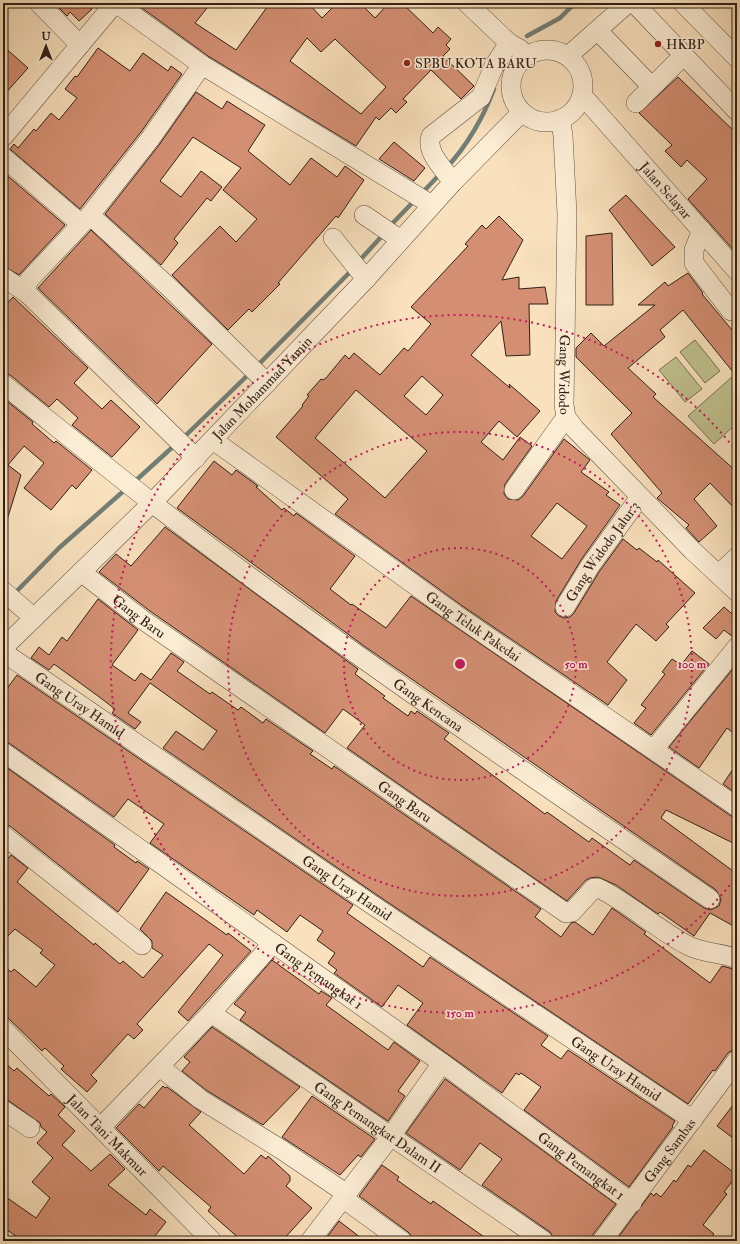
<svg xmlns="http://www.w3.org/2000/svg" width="740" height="1244" viewBox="0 0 740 1244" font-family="'IM FELL Double Pica',serif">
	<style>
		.green { fill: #c0c28f; stroke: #787154 }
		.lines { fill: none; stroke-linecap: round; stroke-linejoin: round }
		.stream { stroke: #727e76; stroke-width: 4.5 }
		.building { fill: #d48f73; stroke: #312018; fill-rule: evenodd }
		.minor-casing { stroke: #635041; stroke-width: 20 }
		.minor { stroke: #fbecd4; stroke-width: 19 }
		.ring { fill: none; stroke: #c2185b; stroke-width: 2; stroke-dasharray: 2 4 }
		.poi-dot { fill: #8f2418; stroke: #fbecd4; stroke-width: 1.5 }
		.labels { text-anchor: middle; stroke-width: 3; stroke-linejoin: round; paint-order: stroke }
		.poi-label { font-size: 14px; fill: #312018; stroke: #fbecd4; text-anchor: start }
		.street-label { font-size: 14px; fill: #312018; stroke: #fbecd4 }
		.centre { fill: #c2185b; stroke: #fbecd4; stroke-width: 2 }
		.ring-label { font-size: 12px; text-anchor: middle; font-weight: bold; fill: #c2185b; stroke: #fbecd4; stroke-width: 3; stroke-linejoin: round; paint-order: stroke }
	</style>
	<rect width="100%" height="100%" fill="#f9e1bd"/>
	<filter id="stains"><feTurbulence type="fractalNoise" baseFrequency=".005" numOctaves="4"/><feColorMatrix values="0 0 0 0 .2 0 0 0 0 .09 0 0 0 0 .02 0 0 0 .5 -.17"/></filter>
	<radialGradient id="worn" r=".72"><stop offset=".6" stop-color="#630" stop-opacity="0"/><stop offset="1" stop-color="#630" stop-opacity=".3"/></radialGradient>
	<!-- green -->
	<path class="green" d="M695,340L720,371L705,383L680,352Z
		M676,357L702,389L685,402L659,370Z
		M733,376L737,381V423L714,444L688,416Z"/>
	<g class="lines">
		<!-- stream -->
		<path class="stream" d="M527,36L560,18L575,3
			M447,167C467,146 484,116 494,89
			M422,193L440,174
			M390,226L415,200
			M360,260L381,237
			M256,367L351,271
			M182,439L251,372
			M133,483L176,444
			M13,595L59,548L127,488"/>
	</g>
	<!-- building -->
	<path class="building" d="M54,3H86L92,9L79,21L70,12L67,16Z
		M135,3H211L195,23L236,50L270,3H308L322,18L337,3H360L375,18L389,3H402L433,33L438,27L451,39L446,45L450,49L443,56L474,86L461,99L431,70L403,99L407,102L396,113L391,108L379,120L376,117L356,146L208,56ZM307,38L321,52L335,39L386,87L361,114L290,61Z
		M3,46L28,68L3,96Z
		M98,48L130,71L143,53L168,71L171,66L182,74L141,132L80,209L10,149L14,144L18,148L34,129L36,131L51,113L59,120L77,98L65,89L75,76L77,77Z
		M678,77L737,134V254L688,199L707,179L687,160L681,167L665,151L672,145L639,113Z
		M196,92L222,109L227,101L265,125L248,151L290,185L311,158L337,177L345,166L364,180L338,218L336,216L278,283L280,284L252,312L249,309L228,330L172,275L220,226L236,242L257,219L223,190L241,168L193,137L160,181L181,197L201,171L222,187L211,201L207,198L174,239L178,243L161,265L105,214L159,145Z
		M394,142L425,168L414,181L379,159Z
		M3,172L65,225L19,275L3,266Z
		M626,195L675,247L652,266L609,210Z
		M499,216L523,240L502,280L519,277V289L545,287L548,304H529L530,355L506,356L501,321L471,355L510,388L509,384L540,411L517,437L499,421L481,442L503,460L520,437L532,446L505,484L504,494L508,499L518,500L523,496L564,439L590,460L581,472L609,492L606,495L620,505L581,560L556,601L555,612L559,616L564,618L570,617L574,613L599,572L623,539L637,550L639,548L657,562L658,560L695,593L666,624L669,627L656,641L636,624L607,662L627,680L608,705L461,605L335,514L348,499L276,437L303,406L302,405L309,396L307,395L321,379L323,380L326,378L345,355L349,359L354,353L380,375L404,348L408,351L431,324L411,307L468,246L465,244L482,225L486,229ZM422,376L443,395L426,415L404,396ZM356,390L427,451L385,498L315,438ZM557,503L587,526L562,559L531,536Z
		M91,230L212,344L157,404L38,288Z
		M612,233L613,305H586V236Z
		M688,273L703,293L702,294L737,336V377L683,310L660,330L665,337L628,368L656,394L653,397L737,472V511L710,483L694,499L717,526L699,542L686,528L689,525L657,498L662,493L611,434L632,413L576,357V348L591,333L604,346L655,305H638L665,282L668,286Z
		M13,297L88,368L74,383L102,409L111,400L140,427L112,457L72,425L78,418L57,399L49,407L10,375L3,373V308Z
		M3,398L33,422L32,424L54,443L56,441L92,470L76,489L72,485L51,510L24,488L44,463L24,446L8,465L21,475L6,523L3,522Z
		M214,461L232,475L236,470L258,486L256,487L282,510L284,508L294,516L296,513L355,556L330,589L351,605L352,604L386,628L411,596L731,816L737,818V845L666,810L661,818L737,874V928L710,913L694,936L660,912L658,914L616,885L598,877L590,878L586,880L567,901L347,748L365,725L343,709L325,733L150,611L99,572L116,554L131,566L165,527L358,669L355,674L385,696L383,698L408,716L411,711L415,714L417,711L449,733L444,739L545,814L547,812L589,842L592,838L630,865L634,860L704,908L710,910L719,906L721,899L716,890L364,646L177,508Z
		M98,599L138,630L112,665L135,681L141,673L151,680L171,653L184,662L177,671L210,694L212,692L238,710L241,707L263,723L266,719L313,751L310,754L332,769L334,766L541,909L535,917L561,937L571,923L575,922L593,935L612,908L646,932L644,934L710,983L722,966L737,970V1047L728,1053L715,1071L713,1070L688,1104L377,895L163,748L176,731L203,750L217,731L150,683L128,713L141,722L135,729L112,713L115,709L98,696L54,664L49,670L31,658L39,647L49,655L62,637L67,641Z
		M724,607L737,618V636L733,637L724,630L716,639L703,628Z
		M692,651L709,664L651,735L634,723L646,708L641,705L665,674L662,672L672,659L681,665Z
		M737,664V736L727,728L699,768L669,747Z
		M17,675L353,905L347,913L423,967L430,957L548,1036L541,1045L561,1059L568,1050L675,1121L672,1126L673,1127L629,1187L524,1110L541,1087L521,1073L519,1075L516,1073L502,1093L407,1025L423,1003L398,985L382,1007L334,973L337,970L328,963L335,953L317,940L323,931L300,915L287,932L257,910L254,915L150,843L164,824L128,799L114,817L9,743L3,741V694Z
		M737,763V794L723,784Z
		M3,765L115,845L114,847L136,863L137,861L149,869L118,912L10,826L3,824Z
		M11,855L28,868L17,882L94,945L95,943L120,964L123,961L143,978L163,955L152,948V941L140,929L166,892L227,935L228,933L251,951L188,1021L178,1012L223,955L209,944L137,1024L143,1030L134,1039L128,1034L91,1075L97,1081L87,1092L61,1069L64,1066L45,1048L42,1051L3,1013V965L11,972L14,969L36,987L55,965L40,953L43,950L15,929L3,941V865Z
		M272,960L319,994L321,991L332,998L326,1005L388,1050L394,1042L420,1061L398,1091L405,1096L388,1121L240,1020L246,1012L234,1004Z
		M212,1027L300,1087L263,1125L206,1090L182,1071L190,1062L184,1057Z
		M3,1061L14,1071L17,1068L49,1096L51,1094L65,1107L58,1115L75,1131L62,1145L91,1171L110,1154L125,1169L108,1185L146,1215L150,1209L166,1222L151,1241H23L3,1227V1195L36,1218L50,1198L32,1182L53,1158L37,1143L47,1132L41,1127L40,1123L9,1101L3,1099Z
		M445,1079L616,1204L588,1241H555L550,1232L482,1185L502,1159L480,1143L460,1170L406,1133Z
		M163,1086L165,1088L167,1087L201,1112L189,1125L244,1174L261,1155L266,1159L268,1156L290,1176V1181L286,1186L312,1208L282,1241H242L208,1211L211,1207L163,1166L159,1171L116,1128L139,1104L144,1108Z
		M312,1096L375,1139L361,1157L358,1155L340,1175L282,1137Z
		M737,1100V1141L717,1126Z
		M704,1150L737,1175L724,1192L727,1194L703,1225L714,1234L709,1241H619L617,1239L651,1193L654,1196L656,1193L661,1197L674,1180L676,1182L688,1165L691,1167Z
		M382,1165L399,1177L397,1180L431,1204L433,1201L490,1241H416L408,1232L359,1196Z
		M339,1221L365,1241H324Z"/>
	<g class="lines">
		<defs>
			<g id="minor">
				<path d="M39,3L80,45"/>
				<path d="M116,3L202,65L432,205"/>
				<path d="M467,3L509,43L520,49"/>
				<path d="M634,3L737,111"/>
				<path d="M683,3L737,58"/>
				<path d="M598,31L652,87"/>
				<circle cx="547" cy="86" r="36"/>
				<path d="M568,56L628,3"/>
				<path id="s1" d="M582,95L737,271"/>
				<path d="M636,103L684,55"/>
				<path id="s2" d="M560,119L563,135L567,214L564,405L566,417L575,429L692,550L737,592"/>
				<path d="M3,137L115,3"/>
				<path d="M3,157L81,224"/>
				<path d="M453,182C444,169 425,152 431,136L481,97L494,66L509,43"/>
				<path d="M90,215L172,290L267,383"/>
				<path d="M364,215L401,240"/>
				<path d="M702,230L694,250V263L731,311"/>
				<path d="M333,238L366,279"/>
				<path d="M3,277L27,293"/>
				<path id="s3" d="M3,384C52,423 101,463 151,502C332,642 522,770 710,899"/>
				<path id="s4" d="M213,440L455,614L737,807"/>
				<path d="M196,458L27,293L25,289L29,280L90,215L150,139L202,65"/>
				<path d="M514,490L566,417"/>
				<path id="s5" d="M81,572L143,620L566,913L572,912L594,888H598C630,903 657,930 689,946C705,954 722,952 737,959"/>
				<path d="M719,574L737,557"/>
				<path d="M3,591L34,618"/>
				<path id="s6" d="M565,607L590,566L640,497"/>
				<path id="s7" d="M3,648L152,503L366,279L453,182L522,112"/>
				<path id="s8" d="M3,652L371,904L693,1120"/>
				<path d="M654,749L737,647"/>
				<path id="s9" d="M3,752L442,1063L632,1203"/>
				<path d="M3,835L142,945"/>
				<path id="s10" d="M211,1013L544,1241"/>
				<path id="s11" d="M3,1029L212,1241"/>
				<path d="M160,1067L200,1099L282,1150L347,1194"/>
				<path d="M3,1110L30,1128"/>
				<path d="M101,1127L211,1013L273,943"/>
				<path d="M344,1199L402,1241"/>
				<path d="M310,1241L391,1136L442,1063"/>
				<path id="s12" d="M602,1241L737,1060"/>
			</g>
		</defs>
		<!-- minor casing -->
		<use href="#minor" class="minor-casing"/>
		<!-- minor -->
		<use href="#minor" class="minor"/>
	</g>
	<!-- distance rings -->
	<g class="ring">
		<circle cx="460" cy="664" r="116"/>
		<circle cx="460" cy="664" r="232"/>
		<path d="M737 876A349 349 0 1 1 737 452"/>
	</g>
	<!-- markers -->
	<g class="poi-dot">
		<circle cx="658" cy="44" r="4"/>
		<circle cx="407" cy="63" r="4"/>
	</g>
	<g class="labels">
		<!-- poi labels -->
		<g class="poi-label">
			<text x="666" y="49">HKBP</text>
			<text x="415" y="68">SPBU KOTA BARU</text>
		</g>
		<!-- street labels -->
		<g class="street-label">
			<text dy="5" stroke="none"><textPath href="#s1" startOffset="127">Jalan Selayar</textPath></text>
			<text dy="5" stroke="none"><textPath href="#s2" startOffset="256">Gang Widodo</textPath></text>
			<text dy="5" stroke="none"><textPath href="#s7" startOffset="367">Jalan Mohammad Yamin</textPath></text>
			<text dy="5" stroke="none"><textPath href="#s6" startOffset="67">Gang Widodo Jalur 3</textPath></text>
			<text dy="5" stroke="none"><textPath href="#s5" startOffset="73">Gang Baru</textPath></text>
			<text dy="5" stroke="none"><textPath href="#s4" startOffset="320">Gang Teluk Pakedai</textPath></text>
			<text dy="5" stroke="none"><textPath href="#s8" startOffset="93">Gang Uray Hamid</textPath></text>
			<text dy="5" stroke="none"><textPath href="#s3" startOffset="533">Gang Kencana</textPath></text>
			<text dy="5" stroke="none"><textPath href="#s5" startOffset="397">Gang Baru</textPath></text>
			<text dy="5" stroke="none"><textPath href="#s8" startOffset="417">Gang Uray Hamid</textPath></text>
			<text dy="5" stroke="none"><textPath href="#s9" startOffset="387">Gang Pemangkat 1</textPath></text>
			<text dy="5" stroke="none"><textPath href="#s8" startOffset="741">Gang Uray Hamid</textPath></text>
			<text dy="5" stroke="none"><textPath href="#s10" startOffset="202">Gang Pemangkat Dalam II</textPath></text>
			<text dy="5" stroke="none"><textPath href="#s11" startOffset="149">Jalan Tani Makmur</textPath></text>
			<text dy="5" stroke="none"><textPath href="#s12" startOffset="113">Gang Sambas</textPath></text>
			<text dy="5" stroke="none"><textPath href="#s9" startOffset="711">Gang Pemangkat 1</textPath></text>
		</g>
	</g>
	<circle cx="460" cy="664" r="6" class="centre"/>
	<g class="ring-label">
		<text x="576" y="668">50 m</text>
		<text x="692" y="668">100 m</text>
		<text x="460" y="1017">150 m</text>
	</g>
	<!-- margin -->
	<rect width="740" height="1244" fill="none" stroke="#f9e1bd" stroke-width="16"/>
	<rect x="4" y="4" width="732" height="1236" fill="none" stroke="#312018" stroke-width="2"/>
	<rect x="8" y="8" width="724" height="1228" fill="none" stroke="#312018"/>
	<!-- north arrow -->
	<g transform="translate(46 46)" stroke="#fbecd4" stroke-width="3" paint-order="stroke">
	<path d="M0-3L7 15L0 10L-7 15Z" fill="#312018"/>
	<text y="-6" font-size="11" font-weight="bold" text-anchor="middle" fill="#312018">U</text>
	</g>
	<rect width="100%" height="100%" filter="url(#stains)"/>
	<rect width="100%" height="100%" fill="url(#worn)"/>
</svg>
